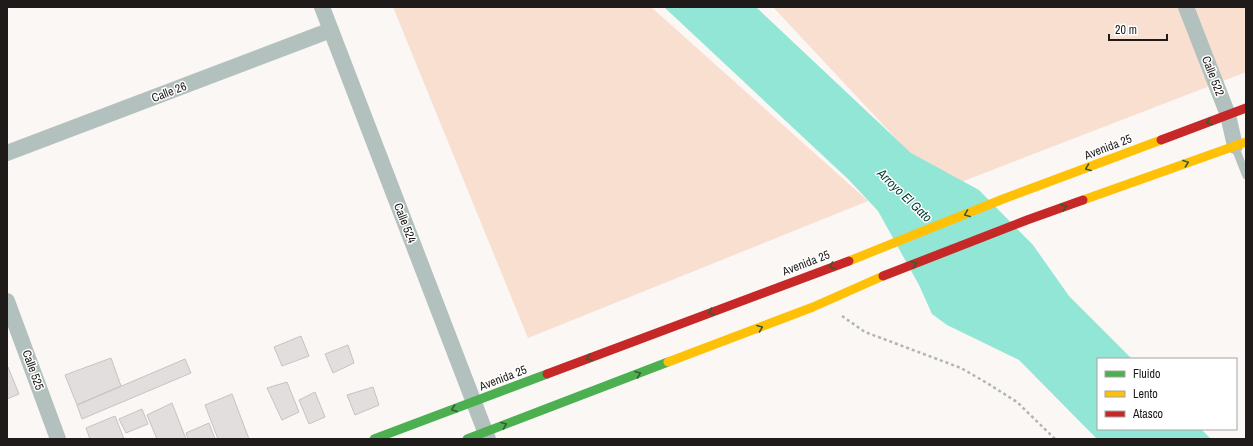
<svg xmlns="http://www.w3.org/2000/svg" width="1253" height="446" viewBox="0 0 1253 446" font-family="'Archivo Narrow',sans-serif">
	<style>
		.green { fill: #f9dfd0 }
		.water { fill: #92e6d5 }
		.building { fill: #e1dedd; stroke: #c6c4c2 }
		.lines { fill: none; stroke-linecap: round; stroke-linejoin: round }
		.path { stroke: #aeb6b4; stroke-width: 2.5; stroke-dasharray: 3 3; stroke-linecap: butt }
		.lane { stroke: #b3c1be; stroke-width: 8 }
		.street { stroke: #b3c1be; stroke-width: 16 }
		.fast { stroke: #4caf50; stroke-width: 9 }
		.slow { stroke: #ffc107; stroke-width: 9 }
		.jam { stroke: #c62828; stroke-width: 9 }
		.oneway { stroke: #335e32 }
		.labels { text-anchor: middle; stroke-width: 3; stroke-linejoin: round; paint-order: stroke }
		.street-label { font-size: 12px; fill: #1e1b1a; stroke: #fff }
		.water-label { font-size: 13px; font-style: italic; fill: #003b32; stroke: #fff }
	</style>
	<rect width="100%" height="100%" fill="#faf7f5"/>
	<!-- green -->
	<path class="green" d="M393,7H651L868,201L528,338Z
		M773,7H1246V72L943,189Z"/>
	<!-- water -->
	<path class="water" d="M664,7H756L911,153L979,190L1033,245L1069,296L1132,359H1098V429H1201L1211,439H1097L1019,360L947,325L932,314L919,285L878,211L849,180Z"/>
	<!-- building -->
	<path class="building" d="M301,336L309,356L282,366L274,347Z
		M348,345L354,363L333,373L325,354Z
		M111,358L121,386L77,405L65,375Z
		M185,359L191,373L82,419L77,405Z
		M7,367H8L19,394L7,399Z
		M287,382L299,412L282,420L267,388Z
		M373,387L379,405L355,415L347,395Z
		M315,392L325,417L309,424L299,400Z
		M232,394L249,439H218L205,405Z
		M172,403L186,439H157L147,415Z
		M142,409L148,424L126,433L119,419Z
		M115,416L124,439H90L86,428Z
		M209,423L215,439H188L186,433Z"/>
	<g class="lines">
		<!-- path -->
		<path class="path" d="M842,316L865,332L961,368L987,383L1017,402L1055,439"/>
		<!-- lane -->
		<path class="lane" d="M1235,147L1246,175"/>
		<!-- street -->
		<path class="street" d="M322,7L488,439
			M1186,7L1228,115L1235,146
			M7,153L331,30
			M7,301L58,439"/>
		<!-- fast -->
		<path class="fast" d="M374,439L547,374
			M467,439L668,362"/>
		<!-- slow -->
		<path class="slow" d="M1083,200L1246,142
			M849,261L1003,199L1161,140
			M668,362L813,307L883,276"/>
		<!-- jam -->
		<path class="jam" d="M1161,140L1246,108
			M883,276L1027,220L1083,200
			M547,374L849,261"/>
	</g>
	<!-- one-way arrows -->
	<defs><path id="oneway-chevron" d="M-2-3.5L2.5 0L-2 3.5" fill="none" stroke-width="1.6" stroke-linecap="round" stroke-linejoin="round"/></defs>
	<g class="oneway">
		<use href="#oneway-chevron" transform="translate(1209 122) rotate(159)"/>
		<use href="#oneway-chevron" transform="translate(1186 163) rotate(-20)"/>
		<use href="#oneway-chevron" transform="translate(1088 168) rotate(159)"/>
		<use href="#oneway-chevron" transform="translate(1064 207) rotate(-20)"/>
		<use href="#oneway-chevron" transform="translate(967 214) rotate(158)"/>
		<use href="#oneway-chevron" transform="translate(914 264) rotate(-21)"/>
		<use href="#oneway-chevron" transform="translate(832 266) rotate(159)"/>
		<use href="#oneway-chevron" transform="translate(711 312) rotate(159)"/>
		<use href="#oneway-chevron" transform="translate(760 328) rotate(-21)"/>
		<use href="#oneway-chevron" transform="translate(589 358) rotate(159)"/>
		<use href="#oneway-chevron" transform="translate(638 374) rotate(-21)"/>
		<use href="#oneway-chevron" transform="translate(454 409) rotate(160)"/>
		<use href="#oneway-chevron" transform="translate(504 425) rotate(-21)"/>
	</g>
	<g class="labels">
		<!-- street labels -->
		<g class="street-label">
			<text transform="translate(1213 76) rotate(69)" y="4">Calle 522</text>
			<text transform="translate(169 92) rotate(-21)" y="4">Calle 26</text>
			<text transform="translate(1108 147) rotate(-21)" y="4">Avenida 25</text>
			<text transform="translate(405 223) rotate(69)" y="4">Calle 524</text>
			<text transform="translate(806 263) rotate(-21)" y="4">Avenida 25</text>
			<text transform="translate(33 370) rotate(70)" y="4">Calle 525</text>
			<text transform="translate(503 378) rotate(-21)" y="4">Avenida 25</text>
		</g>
		<!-- water labels -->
		<g class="water-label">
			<text transform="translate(905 195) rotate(44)" y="5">Arroyo El Gato</text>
		</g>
	</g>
	<!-- border -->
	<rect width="1253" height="446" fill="none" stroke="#1e1b1a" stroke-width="16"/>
	<!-- legend -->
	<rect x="1097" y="358" width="140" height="72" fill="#ffffff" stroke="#a5a4a3"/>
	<rect x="1105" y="371" width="20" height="6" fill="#4caf50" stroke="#a5a4a3"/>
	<text x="1133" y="378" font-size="12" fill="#1e1b1a">Fluido</text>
	<rect x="1105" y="391" width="20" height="6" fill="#ffc107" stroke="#a5a4a3"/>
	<text x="1133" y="398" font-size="12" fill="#1e1b1a">Lento</text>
	<rect x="1105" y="411" width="20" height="6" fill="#c62828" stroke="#a5a4a3"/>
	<text x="1133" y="418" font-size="12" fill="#1e1b1a">Atasco</text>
	<!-- scale -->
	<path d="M1109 34v6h58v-6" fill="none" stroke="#1e1b1a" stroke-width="2"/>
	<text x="1115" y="34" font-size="12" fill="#1e1b1a" stroke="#ffffff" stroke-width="3" paint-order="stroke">20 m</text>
</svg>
